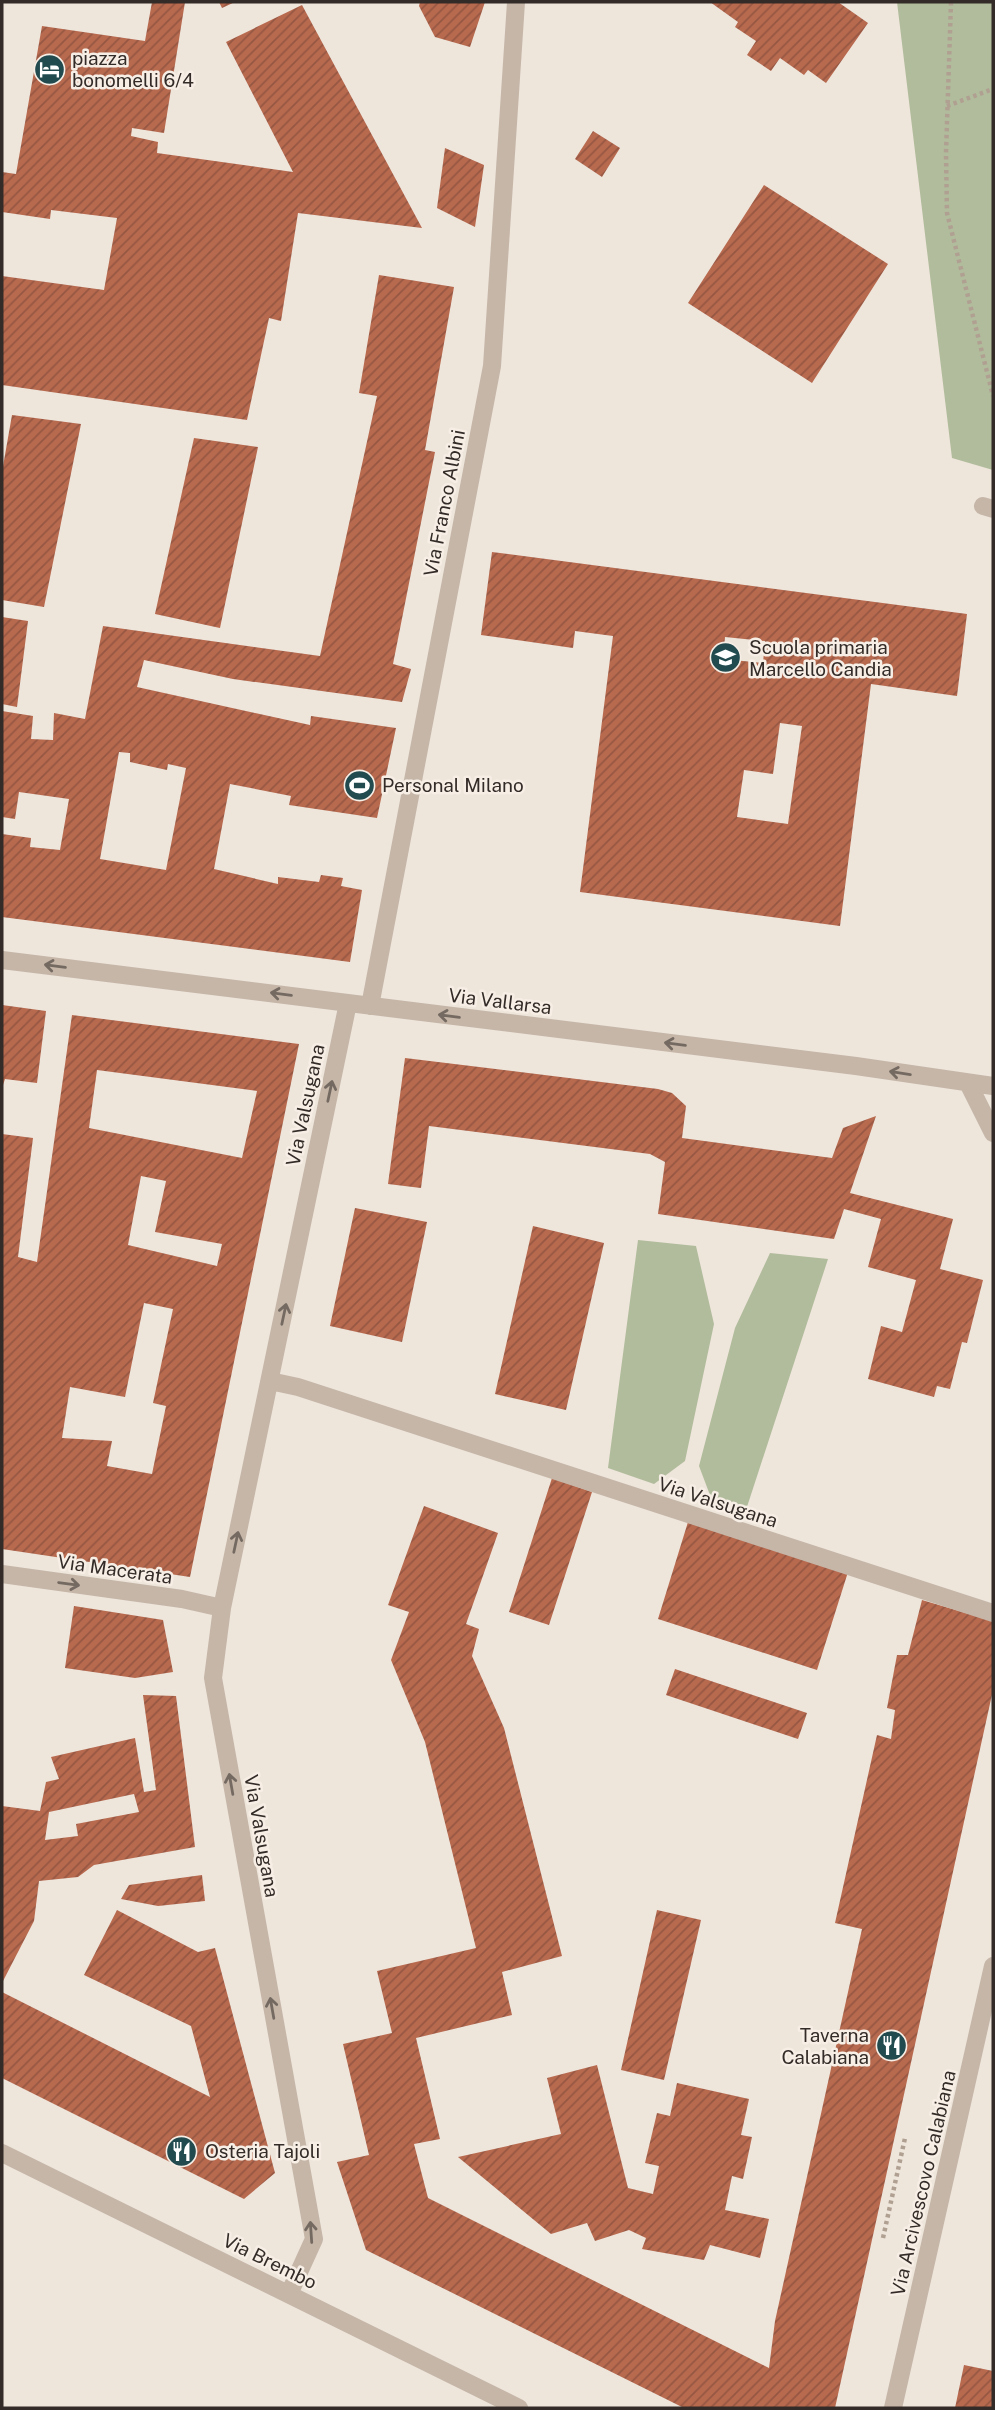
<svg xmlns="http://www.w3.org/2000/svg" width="995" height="2410" viewBox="0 0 995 2410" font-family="'Public Sans',sans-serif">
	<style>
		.green { fill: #b1bc9c }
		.building { fill: url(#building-hatch); fill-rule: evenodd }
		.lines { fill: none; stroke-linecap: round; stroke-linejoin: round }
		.path { stroke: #b0a092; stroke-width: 4.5; stroke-dasharray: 3.5 3.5; stroke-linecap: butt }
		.lane { stroke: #c5b6a8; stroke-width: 18 }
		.street { stroke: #c5b6a8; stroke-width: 18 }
		.oneway { stroke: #756a61 }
		.labels { text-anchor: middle; stroke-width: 5; stroke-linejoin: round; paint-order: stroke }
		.poi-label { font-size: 19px; fill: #332b27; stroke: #f7efe6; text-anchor: start }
		.street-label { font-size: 19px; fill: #332b27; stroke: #f7efe6 }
	</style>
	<defs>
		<pattern id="building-hatch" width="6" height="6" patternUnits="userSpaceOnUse" patternTransform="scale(1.75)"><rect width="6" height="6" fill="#b86a4f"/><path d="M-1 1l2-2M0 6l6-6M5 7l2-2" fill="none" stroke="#965742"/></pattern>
	</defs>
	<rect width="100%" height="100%" fill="#eee5db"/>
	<!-- green -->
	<path class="green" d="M897,2H993V470L952,458Z
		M638,1240L696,1246L714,1324L685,1461L654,1484L608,1468Z
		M770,1253L828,1259L745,1513L713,1503L699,1466L735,1328Z"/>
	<!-- building -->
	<path class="building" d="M152,2H185L164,133L132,128L131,136L158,142L157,153L293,172L226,42L302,5L422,228L298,213L281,321L269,318L247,420L2,385V276L104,290L117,218L51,210L50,219L2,212V172L16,174L42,26L145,41Z
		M219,2H235L222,8Z
		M420,2H485L470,47L435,37L419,6Z
		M710,2H838L868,23L826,83L808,70L804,75L780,58L771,71L747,55L756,41L735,27L738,22Z
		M593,131L620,148L602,177L575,159Z
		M445,148L484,165L475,227L437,208Z
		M764,185L888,264L812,383L688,303Z
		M379,275L454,287L425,450L435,452L393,664L411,669L402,702L233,679L144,660L137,687L310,725L311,716L396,728L377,818L289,805L291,796L230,784L214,869L278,884V877L319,882L321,875L343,878L341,886L362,890L350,962L2,917V834L31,838L30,847L60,850L69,799L19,792L15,819L2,817V711L33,716L31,739L53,740L54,713L85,719L103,626L320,656L377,396L359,393ZM119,752L130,753V762L167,770L168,764L186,768L166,870L100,859Z
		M12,415L81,424L44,607L2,600V472Z
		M194,438L258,447L220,628L155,614Z
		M492,552L967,614L957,696L871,684L840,926L580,892L613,636L575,631L573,648L481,635ZM725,637L765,641L763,663L723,659ZM780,723L802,726L788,824L737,817L744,770L773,774Z
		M2,617L28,621L17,707L2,704Z
		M2,1005L46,1011L37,1083L5,1079L2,1088Z
		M72,1015L299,1044L190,1577L2,1549V1134L33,1138L18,1257L37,1262ZM97,1070L257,1091L242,1158L89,1128ZM141,1176L166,1181L155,1232L222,1244L217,1266L128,1245ZM144,1303L173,1309L153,1403L166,1406L152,1474L107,1466L112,1441L62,1438L70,1387L125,1397Z
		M405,1058L658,1089L672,1093L686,1106L682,1138L832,1158L843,1128L876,1116L850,1193L953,1219L940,1269L983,1280L967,1343L962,1342L950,1389L937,1386L934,1397L868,1379L881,1326L902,1332L916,1280L868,1267L881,1219L844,1209L834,1239L658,1214L665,1162L650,1154L429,1126L421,1188L388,1184Z
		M355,1208L427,1222L402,1342L330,1326Z
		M533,1226L604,1243L566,1410L495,1394Z
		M552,1478L592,1492L549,1625L509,1612Z
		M424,1506L498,1533L466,1624L479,1629L472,1656L504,1728L562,1956L502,1972L512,2015L416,2038L440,2139L414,2144L428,2198L769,2368L775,2321L862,1929L835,1923L877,1735L891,1739L895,1710L887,1708L897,1655H908L922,1600L993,1621V1690L835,2408H684L366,2250L337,2162L369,2155L343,2044L392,2033L377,1971L476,1948L425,1742L391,1660L409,1612L388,1605Z
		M688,1522L848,1572L817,1670L658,1619Z
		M74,1606L163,1620L173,1672L135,1678L65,1668Z
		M675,1669L807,1713L798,1739L666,1695Z
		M143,1695L176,1696L195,1847L94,1865L78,1877L39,1881L34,1921L2,1983V1806L40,1811L46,1782L59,1779L51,1757L135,1738L144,1792L156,1790ZM134,1794L139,1812L76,1824L78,1836L45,1840L49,1812Z
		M202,1875L205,1901L158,1906L121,1899L129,1885Z
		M117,1910L198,1952L215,1948L275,2173L244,2199L2,2078V1992L210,2097L191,2026L84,1975Z
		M657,1910L701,1920L664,2080L621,2070Z
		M597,2065L628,2188L653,2194L659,2166L645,2163L657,2113L670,2116L677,2083L749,2099L741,2135L752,2137L743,2179L732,2176L725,2210L769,2219L760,2258L710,2245L704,2260L642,2249L646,2238L629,2230L595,2241L587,2223L551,2234L458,2157L561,2134L547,2078Z
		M964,2365L993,2371V2408H955Z"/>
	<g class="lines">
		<!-- path -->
		<path class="path" d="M951,2L946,153L947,213L993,396
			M947,106L993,89
			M883,2238L905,2138"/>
		<!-- lane -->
		<path class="lane" d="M983,506L993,509"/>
		<!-- street -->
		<path class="street" d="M2,960L856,1066L993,1086
			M370,1006L492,366L516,2
			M968,1083L993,1133
			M270,1381L298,1387L993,1613
			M2,1574L182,1599L222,1608
			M2,2153L519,2408
			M289,2294L314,2239L213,1678L222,1608L348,1003
			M893,2408L993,1966"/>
	</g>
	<!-- one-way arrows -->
	<defs><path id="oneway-shaft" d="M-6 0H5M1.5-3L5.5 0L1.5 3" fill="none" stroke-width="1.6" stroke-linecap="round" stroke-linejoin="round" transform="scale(1.75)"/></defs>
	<g class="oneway">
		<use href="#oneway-shaft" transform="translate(55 966) rotate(-173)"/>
		<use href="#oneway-shaft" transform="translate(281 994) rotate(-173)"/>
		<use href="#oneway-shaft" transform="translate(449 1016) rotate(-173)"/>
		<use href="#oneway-shaft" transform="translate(675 1044) rotate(-173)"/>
		<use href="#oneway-shaft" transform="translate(900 1073) rotate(-171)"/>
		<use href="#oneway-shaft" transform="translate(330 1091) rotate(-78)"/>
		<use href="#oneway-shaft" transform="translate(284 1314) rotate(-78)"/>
		<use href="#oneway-shaft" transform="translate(236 1542) rotate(-78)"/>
		<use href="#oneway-shaft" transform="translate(69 1584) rotate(8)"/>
		<use href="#oneway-shaft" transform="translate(231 1784) rotate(-100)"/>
		<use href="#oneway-shaft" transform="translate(272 2008) rotate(-100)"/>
		<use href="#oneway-shaft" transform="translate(311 2232) rotate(-94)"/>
	</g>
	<!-- icons -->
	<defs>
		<symbol id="hotel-disc" viewBox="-11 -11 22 22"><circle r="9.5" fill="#224b4f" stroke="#f7efe6"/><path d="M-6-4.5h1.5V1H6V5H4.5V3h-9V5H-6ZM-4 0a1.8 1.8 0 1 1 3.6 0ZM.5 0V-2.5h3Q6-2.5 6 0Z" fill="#fff"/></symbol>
		<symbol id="school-disc" viewBox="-11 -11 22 22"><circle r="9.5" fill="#224b4f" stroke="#f7efe6"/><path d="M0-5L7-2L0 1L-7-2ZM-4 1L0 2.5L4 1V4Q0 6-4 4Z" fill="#fff"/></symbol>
		<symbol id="stadium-disc" viewBox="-11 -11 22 22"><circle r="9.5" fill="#224b4f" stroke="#f7efe6"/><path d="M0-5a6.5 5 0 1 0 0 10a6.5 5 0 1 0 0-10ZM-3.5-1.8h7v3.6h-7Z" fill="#fff"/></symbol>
		<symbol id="restaurant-disc" viewBox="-11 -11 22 22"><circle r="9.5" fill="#224b4f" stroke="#f7efe6"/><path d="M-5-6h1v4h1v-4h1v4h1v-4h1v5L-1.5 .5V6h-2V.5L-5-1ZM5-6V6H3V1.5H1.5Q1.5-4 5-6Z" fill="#fff"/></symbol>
	</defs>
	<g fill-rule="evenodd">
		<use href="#hotel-disc" x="32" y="52" width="35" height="35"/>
		<use href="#school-disc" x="708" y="640" width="35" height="35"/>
		<use href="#stadium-disc" x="342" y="768" width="35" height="35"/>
		<use href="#restaurant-disc" x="874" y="2028" width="35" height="35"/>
		<use href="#restaurant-disc" x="164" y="2134" width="35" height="35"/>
	</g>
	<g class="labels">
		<!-- poi labels -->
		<g class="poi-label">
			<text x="72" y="65">piazza<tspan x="72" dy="22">bonomelli 6/4</tspan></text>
			<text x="749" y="654">Scuola primaria<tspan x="749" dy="22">Marcello Candia</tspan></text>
			<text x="382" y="792">Personal Milano</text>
			<text x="869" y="2042" text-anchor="end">Taverna<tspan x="869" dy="22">Calabiana</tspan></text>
			<text x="205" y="2158">Osteria Tajoli</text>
		</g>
		<!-- street labels -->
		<g class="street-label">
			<text transform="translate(444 503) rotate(-79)" y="7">Via Franco Albini</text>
			<text transform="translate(500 1001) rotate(7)" y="7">Via Vallarsa</text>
			<text transform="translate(305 1105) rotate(-78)" y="7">Via Valsugana</text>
			<text transform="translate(718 1502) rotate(18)" y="7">Via Valsugana</text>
			<text transform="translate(115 1569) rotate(8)" y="7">Via Macerata</text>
			<text transform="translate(262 1836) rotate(80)" y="7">Via Valsugana</text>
			<text transform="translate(923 2183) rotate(-77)" y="7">Via Arcivescovo Calabiana</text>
			<text transform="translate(270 2261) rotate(26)" y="7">Via Brembo</text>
		</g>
	</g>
	<!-- border -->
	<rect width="995" height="2410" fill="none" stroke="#332b27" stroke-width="7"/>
</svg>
